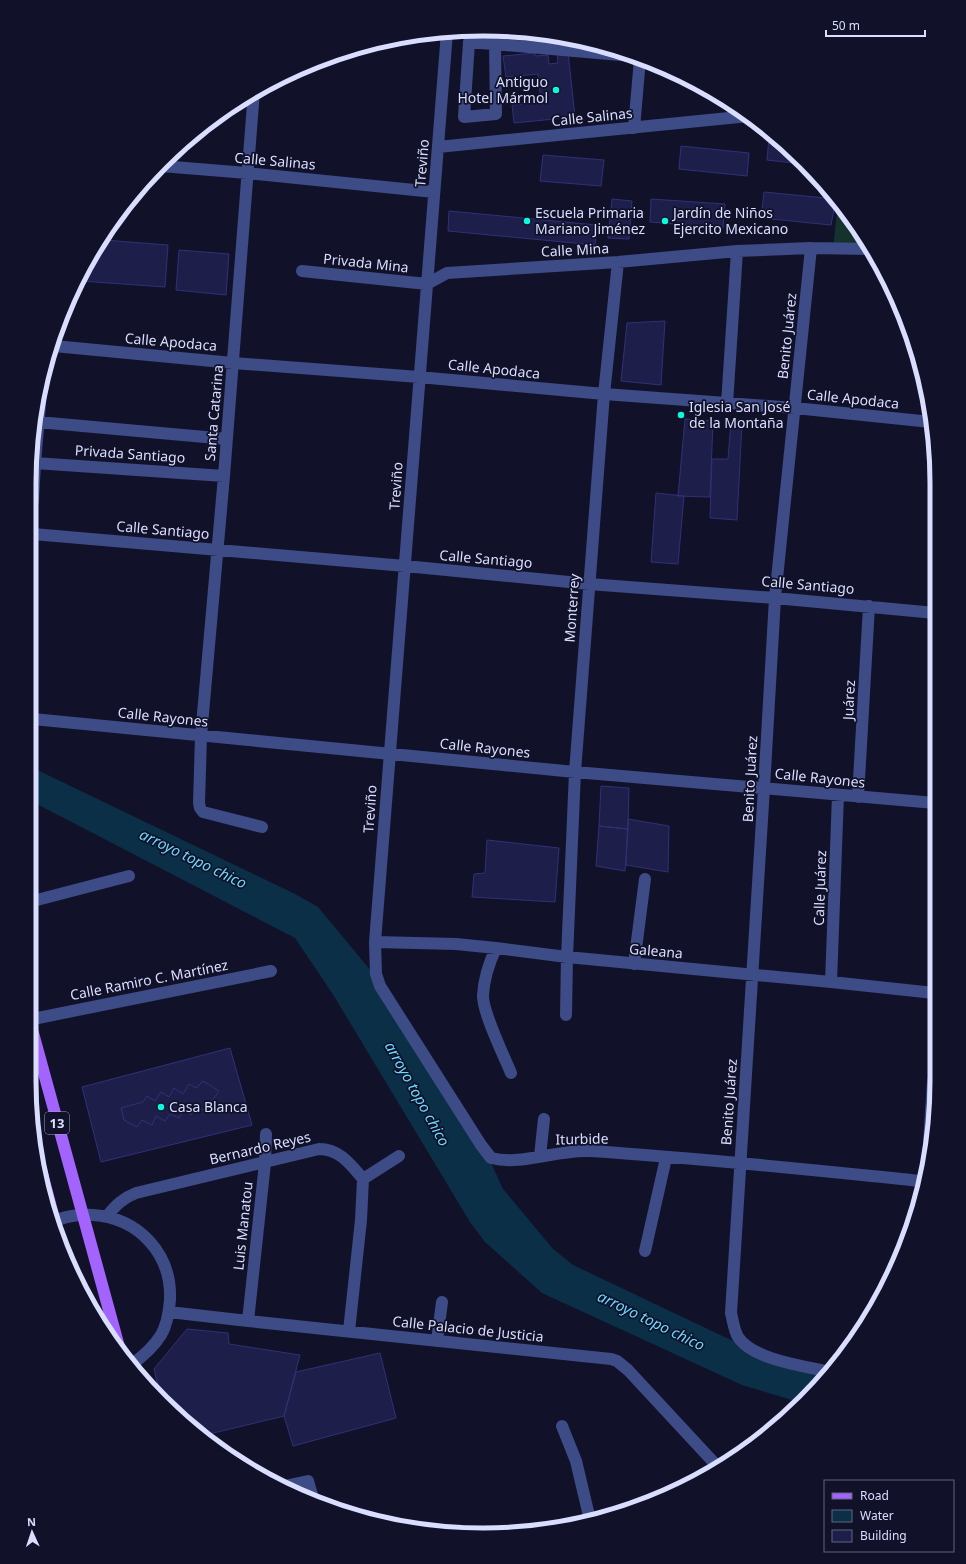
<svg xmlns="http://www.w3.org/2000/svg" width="966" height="1564" viewBox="0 0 966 1564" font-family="'Noto Sans',sans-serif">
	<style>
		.green { fill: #14332c }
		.water { fill: #0c2f48 }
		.building { fill: #1d1e4a; stroke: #303176 }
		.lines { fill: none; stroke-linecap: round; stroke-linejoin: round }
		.minor { stroke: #3d4b87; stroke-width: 12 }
		.major { stroke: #a264fc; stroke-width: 12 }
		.poi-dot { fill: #0bfade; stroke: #11122a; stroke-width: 1.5 }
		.labels { text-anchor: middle; stroke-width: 3.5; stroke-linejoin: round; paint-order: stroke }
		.shield { fill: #11122a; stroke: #9ea1be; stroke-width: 1 }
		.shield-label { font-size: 13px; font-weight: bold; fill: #dadefe }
		.poi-label { font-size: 14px; fill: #dadefe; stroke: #11122a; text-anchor: start }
		.street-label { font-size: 14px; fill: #dadefe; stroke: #11122a }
		.water-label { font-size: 15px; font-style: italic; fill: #6bd8fc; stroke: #11122a }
		.rim { fill: none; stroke: #dadefe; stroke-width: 5 }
	</style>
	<rect width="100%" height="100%" fill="#11122a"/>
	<!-- green -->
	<path class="green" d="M838,203L871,249H833Z"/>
	<!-- water -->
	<path class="water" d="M33,768L295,894L318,907L376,977L485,1150L503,1189L553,1249L573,1265L756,1352L831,1371L802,1403L742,1385L542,1293L485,1242L470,1222L334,996L295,938L33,802Z"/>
	<!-- building -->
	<path class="building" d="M568,52L575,117L514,123L512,105L541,102L538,74L506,77L503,56L535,53V56L548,55L549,64L558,63L557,53Z
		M769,138L777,139L803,164L767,160Z
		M681,146L749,153L747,176L679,169Z
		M543,155L604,160L601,186L540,181Z
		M764,192L836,199L831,225L761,218Z
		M612,199L632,201L629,239L608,238Z
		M651,199L725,204L723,228L650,222Z
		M449,211L597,225L595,245L448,231Z
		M104,240L168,245L165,287L80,281Z
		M179,250L229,254L226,295L176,290Z
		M665,321L661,385L621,381L627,323Z
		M685,419L713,421L710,497L678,496Z
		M731,422L742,423L737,520L710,518L712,459H728Z
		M656,493L684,496L678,564L651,562Z
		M601,786L629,788L628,829L599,826Z
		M628,819L669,826L668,872L626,865Z
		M599,826L628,829L625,871L596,866Z
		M487,840L559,848L555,902L472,897L474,874L485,873Z
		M230,1048L252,1125L101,1162L82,1087Z
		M203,1081L219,1091L205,1111L196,1106L191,1115L184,1110L179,1118L170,1114L165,1121L156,1116L152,1125L142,1120L137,1127L124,1120L121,1108L143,1102L147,1096L155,1101L161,1092L169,1097L174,1088L183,1094L189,1084L196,1088Z
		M187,1329L228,1333L229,1344L300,1355L284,1416L201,1436L160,1395L154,1369Z
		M380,1353L396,1418L293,1446L284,1416L296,1372Z"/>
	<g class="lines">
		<!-- minor -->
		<path class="minor" d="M447,32L375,942L376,974L380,986L481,1145L491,1158C523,1166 557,1149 590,1151C701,1158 812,1170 922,1181
			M495,44L496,114L464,117L469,42L632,56
			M254,91L224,476L201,736L199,803L200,808L203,812L262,827
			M634,128L640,59
			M438,147L749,116
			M161,166L247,173L434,192
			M811,248L775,598L764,788L731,1313C733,1321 734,1330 738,1337C753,1360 805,1366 830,1372
			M302,271L427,284L447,273L618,262L737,251L811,248L871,249
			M54,346L233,363L419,377L604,394L795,408L931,422
			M727,404L737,251
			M38,422L227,439
			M35,463L224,476
			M33,501L35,463L41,393
			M33,534L405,566L589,584L775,598L935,613
			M33,719L575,772L935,803
			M858,797L869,606
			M33,901L129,876
			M375,942L456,944L496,948L567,957L831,982L934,993
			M496,948C489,963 484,978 483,995C482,1011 504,1056 511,1073
			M634,964L645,879
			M831,982L838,795
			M566,1015L567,957L575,772L604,394L618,262
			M33,1019L271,971
			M540,1156L544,1119
			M928,1159L933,1081
			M363,1179L399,1156
			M107,1216C116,1205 123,1198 136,1193L319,1149C340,1149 351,1165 363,1179L361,1220L349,1331
			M52,1223C63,1216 81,1214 93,1215C139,1218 172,1254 170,1300C169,1312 167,1325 161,1335C153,1348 142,1357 131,1365
			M645,1251L666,1158
			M169,1312L248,1321L611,1359L617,1361L628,1370L718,1467
			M248,1321L265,1163L266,1134
			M437,1341L442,1302
			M562,1426L576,1461L590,1520
			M280,1487L308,1481L314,1502"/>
		<!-- major -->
		<path class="major" d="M33,1033L121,1354
			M33,1139L62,1249"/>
	</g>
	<!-- markers -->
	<g class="poi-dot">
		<circle cx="556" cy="90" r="4"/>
		<circle cx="527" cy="221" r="4"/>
		<circle cx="665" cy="221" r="4"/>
		<circle cx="681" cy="415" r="4"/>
		<circle cx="161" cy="1107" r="4"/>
	</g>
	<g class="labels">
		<!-- shield labels -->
		<rect class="shield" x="45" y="1112" width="24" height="22" rx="3"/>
		<g class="shield-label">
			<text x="57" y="1128">13</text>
		</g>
		<!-- poi labels -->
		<g class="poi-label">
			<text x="548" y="87" text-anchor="end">Antiguo<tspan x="548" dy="16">Hotel Mármol</tspan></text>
			<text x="535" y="218">Escuela Primaria<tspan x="535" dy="16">Mariano Jiménez</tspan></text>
			<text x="673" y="218">Jardín de Niños<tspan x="673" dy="16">Ejercito Mexicano</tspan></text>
			<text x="689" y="412">Iglesia San José<tspan x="689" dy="16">de la Montaña</tspan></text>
			<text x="169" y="1112">Casa Blanca</text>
		</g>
		<!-- street labels -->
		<g class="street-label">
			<text transform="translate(592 117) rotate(-6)" y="5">Calle Salinas</text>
			<text transform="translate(275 161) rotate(5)" y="5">Calle Salinas</text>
			<text transform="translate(422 163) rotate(-85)" y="5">Treviño</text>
			<text transform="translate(575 250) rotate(-3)" y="5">Calle Mina</text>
			<text transform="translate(366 263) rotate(6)" y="5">Privada Mina</text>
			<text transform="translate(787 336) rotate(-84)" y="5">Benito Juárez</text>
			<text transform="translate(171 342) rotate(5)" y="5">Calle Apodaca</text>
			<text transform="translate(494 369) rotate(6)" y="5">Calle Apodaca</text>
			<text transform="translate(853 399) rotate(6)" y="5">Calle Apodaca</text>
			<text transform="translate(214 413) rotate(-85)" y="5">Santa Catarina</text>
			<text transform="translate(130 454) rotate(4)" y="5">Privada Santiago</text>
			<text transform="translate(396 486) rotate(-86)" y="5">Treviño</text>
			<text transform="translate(163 530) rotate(5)" y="5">Calle Santiago</text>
			<text transform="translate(486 559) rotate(5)" y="5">Calle Santiago</text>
			<text transform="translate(808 585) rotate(5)" y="5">Calle Santiago</text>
			<text transform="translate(572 608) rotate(-86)" y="5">Monterrey</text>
			<text transform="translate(849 700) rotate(-87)" y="5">Juárez</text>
			<text transform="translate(163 717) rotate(6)" y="5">Calle Rayones</text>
			<text transform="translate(485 748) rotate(6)" y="5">Calle Rayones</text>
			<text transform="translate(820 778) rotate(6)" y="5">Calle Rayones</text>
			<text transform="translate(750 779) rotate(-87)" y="5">Benito Juárez</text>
			<text transform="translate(370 809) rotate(-86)" y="5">Treviño</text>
			<text transform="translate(820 888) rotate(-88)" y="5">Calle Juárez</text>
			<text transform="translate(656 951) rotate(5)" y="5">Galeana</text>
			<text transform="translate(149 980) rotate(-11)" y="5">Calle Ramiro C. Martínez</text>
			<text transform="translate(729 1102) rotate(-86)" y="5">Benito Juárez</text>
			<text transform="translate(582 1139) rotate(-1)" y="5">Iturbide</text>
			<text transform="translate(260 1148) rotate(-13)" y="5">Bernardo Reyes</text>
			<text transform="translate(243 1226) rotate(-84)" y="5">Luis Manatou</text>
			<text transform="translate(468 1329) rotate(6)" y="5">Calle Palacio de Justicia</text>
		</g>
		<!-- water labels -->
		<g class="water-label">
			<text transform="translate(193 859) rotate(26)" y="5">arroyo topo chico</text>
			<text transform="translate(417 1094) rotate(61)" y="5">arroyo topo chico</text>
			<text transform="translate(651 1321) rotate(26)" y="5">arroyo topo chico</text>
		</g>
	</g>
	<!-- crop -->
	<path d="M0 0H966V1564H0ZM483 36H483A447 447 0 0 1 930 483V1081A447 447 0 0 1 483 1528H483A447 447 0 0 1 36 1081V483A447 447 0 0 1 483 36Z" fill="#11122a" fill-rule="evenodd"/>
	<path class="rim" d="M483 36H483A447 447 0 0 1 930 483V1081A447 447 0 0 1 483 1528H483A447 447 0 0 1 36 1081V483A447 447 0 0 1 483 36Z"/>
	<!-- legend -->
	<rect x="824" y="1480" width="130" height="72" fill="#11122a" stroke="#61647f"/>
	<rect x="832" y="1493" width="20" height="6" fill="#a264fc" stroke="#61647f"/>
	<text x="860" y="1500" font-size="12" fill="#dadefe">Road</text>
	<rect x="832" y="1510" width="20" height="12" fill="#0c2f48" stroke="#61647f"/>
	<text x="860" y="1520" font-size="12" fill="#dadefe">Water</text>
	<rect x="832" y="1530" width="20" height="12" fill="#1d1e4a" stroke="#61647f"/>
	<text x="860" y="1540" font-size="12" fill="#dadefe">Building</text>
	<!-- north arrow -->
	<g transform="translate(32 1532) rotate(357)" stroke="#11122a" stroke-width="3" paint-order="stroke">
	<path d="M0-3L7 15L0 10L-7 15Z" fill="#dadefe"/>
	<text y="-6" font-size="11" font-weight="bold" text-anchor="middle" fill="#dadefe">N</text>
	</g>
	<!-- scale -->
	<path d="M826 30v6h99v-6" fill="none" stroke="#dadefe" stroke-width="2"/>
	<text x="832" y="30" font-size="12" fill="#dadefe" stroke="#11122a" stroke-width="3" paint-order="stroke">50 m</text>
</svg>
